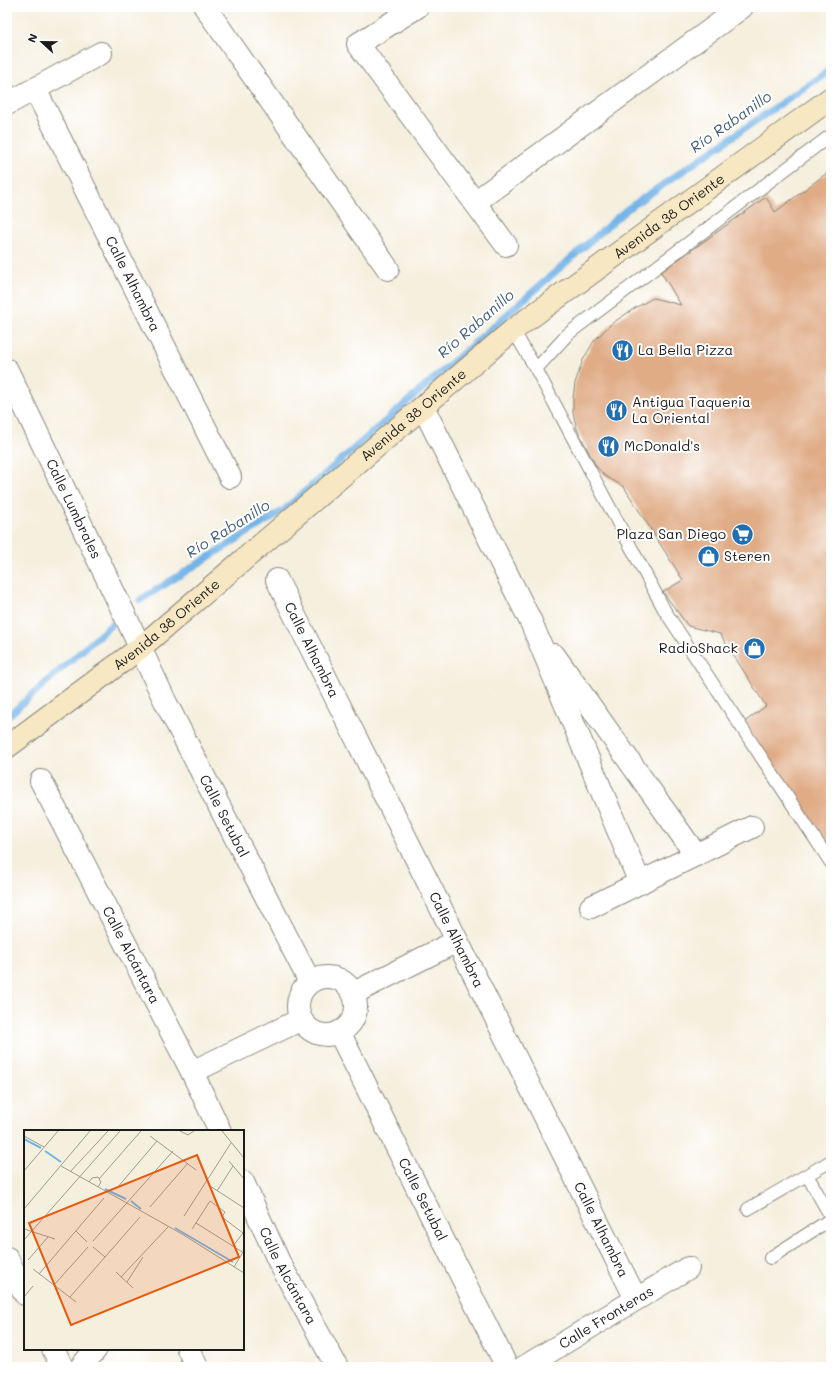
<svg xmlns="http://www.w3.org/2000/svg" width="838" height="1374" viewBox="0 0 838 1374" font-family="Mali,sans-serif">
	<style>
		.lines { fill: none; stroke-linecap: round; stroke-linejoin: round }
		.stream { stroke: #73b3e7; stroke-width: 7 }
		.building { fill: #e0ac86 }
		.lane-casing { stroke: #88867d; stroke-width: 14 }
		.street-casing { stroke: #88867d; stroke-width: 24 }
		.secondary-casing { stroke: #88867d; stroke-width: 24 }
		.lane { stroke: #fff; stroke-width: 12 }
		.street { stroke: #fff; stroke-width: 22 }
		.secondary { stroke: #f7e8c3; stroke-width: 22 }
		.labels { text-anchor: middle; stroke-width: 4; stroke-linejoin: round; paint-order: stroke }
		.street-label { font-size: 14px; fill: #1c1c1c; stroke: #fff }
		.poi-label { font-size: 14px; fill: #1c1c1c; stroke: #fff; text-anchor: start }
		.water-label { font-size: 15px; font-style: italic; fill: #436077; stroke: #fff }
		.inset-river { fill: none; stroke: #73b3e7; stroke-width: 2 }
		.inset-road { fill: none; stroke: #9e9b90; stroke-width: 1 }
		.view { fill: #e8590c; fill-opacity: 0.15; stroke: #e8590c; stroke-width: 2 }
		.inset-edge { fill: none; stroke: #1c1c1c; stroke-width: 2 }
	</style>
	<rect width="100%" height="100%" fill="#fff"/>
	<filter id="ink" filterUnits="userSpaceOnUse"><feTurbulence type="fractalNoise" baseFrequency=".025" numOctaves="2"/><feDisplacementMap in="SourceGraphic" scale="8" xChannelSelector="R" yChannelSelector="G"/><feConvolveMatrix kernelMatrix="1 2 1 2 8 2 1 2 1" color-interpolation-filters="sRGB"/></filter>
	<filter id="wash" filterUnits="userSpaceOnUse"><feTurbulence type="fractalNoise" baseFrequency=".012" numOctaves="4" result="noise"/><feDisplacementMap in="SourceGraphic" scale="16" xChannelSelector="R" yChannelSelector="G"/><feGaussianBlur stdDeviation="0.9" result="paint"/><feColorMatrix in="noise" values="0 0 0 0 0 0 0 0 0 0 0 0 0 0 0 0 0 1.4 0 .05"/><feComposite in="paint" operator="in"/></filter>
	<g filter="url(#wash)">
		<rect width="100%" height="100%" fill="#f5efde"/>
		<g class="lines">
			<!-- stream -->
			<path class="stream" d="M140,600L284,510L626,210L831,69
				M7,717L111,625"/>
		</g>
		<g id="blocks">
			<!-- building -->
			<path class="building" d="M831,170V854L743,723L766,706L720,634L688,626L663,592L683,580L624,487L605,476L596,466L577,429L573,413V398L575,383L583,360L594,341L611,324L635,308L653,298L681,305L661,272L766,197L775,212Z"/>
		</g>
	</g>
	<g filter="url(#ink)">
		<use href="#blocks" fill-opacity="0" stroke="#88867d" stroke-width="1"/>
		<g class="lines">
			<defs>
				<path id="lane" d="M513,330L536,369L665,611L831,863
					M536,369L568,334L831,135
					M807,1175L831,1217
					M748,1209L831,1161
					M770,1258L831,1219"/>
				<g id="street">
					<path d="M205,7L388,269"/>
					<path d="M417,7L358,44L506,245"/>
					<path id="s1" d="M35,89L230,477"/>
					<path d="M7,104L101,53"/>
					<path d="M475,202L742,7"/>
					<path id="s2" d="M7,370L131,628L165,701L310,982"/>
					<path d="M423,407L531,622L640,883"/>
					<path id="s3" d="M277,580L636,1299"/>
					<path d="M554,655L696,855"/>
					<path id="s4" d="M41,781L192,1072L220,1131"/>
					<path d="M591,907L752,827"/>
					<circle cx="327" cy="1006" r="29"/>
					<path d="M354,993L457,941"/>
					<path id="s5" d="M339,1032L507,1367"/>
					<path d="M192,1072L300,1020"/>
					<path id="s6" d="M243,1182L279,1262L337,1367"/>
					<path d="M7,1258L25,1294"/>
					<path d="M53,1349L62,1367"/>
					<path d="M188,1349L197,1367"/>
					<path d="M81,1367L96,1349"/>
					<path id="s7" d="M524,1367L688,1268"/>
				</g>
				<g id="secondary">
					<path id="s8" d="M7,747L140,648L513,330L831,98"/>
				</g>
			</defs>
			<!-- lane casing -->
			<use href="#lane" class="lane-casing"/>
			<!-- street casing -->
			<use href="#street" class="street-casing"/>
			<!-- secondary casing -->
			<use href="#secondary" class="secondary-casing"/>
			<!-- lane -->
			<use href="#lane" class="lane"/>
			<!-- street -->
			<use href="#street" class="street"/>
			<!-- secondary -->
			<use href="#secondary" class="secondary"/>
		</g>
	</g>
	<!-- icons -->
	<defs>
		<symbol id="restaurant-disc" viewBox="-11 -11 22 22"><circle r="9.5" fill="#1f6fb2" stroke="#fff"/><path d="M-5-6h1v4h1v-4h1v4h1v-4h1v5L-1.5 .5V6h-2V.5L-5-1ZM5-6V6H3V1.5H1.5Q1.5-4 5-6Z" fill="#fff"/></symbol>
		<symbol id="supermarket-disc" viewBox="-11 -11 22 22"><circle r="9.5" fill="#1f6fb2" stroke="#fff"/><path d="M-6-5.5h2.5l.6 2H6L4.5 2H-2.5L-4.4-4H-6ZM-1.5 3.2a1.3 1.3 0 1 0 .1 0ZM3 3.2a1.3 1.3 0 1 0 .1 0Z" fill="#fff"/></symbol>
		<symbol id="shop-disc" viewBox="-11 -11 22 22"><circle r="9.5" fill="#1f6fb2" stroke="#fff"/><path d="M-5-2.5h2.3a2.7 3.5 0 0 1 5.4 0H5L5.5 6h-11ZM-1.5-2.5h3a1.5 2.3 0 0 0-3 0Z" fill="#fff"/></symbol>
	</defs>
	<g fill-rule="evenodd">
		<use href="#restaurant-disc" x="610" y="338" width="25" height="25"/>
		<use href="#restaurant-disc" x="604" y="398" width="25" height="25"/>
		<use href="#restaurant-disc" x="596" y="434" width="25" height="25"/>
		<use href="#supermarket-disc" x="730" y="522" width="25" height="25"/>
		<use href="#shop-disc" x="696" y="544" width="25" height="25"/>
		<use href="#shop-disc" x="742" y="636" width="25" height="25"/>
	</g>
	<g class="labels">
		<!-- street labels -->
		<g class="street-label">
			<text dy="5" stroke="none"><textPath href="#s8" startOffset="849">Avenida 38 Oriente</textPath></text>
			<text dy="5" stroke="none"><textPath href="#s1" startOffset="218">Calle Alhambra</textPath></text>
			<text dy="5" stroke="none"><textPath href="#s8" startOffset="525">Avenida 38 Oriente</textPath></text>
			<text dy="5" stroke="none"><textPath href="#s2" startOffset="154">Calle Lumbrales</textPath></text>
			<text dy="5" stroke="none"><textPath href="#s8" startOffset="201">Avenida 38 Oriente</textPath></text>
			<text dy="5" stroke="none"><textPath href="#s3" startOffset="78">Calle Alhambra</textPath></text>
			<text dy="5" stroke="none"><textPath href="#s2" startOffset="496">Calle Setubal</textPath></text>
			<text dy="5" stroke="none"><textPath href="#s3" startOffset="402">Calle Alhambra</textPath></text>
			<text dy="5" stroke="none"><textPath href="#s4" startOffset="196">Calle Alcántara</textPath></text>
			<text dy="5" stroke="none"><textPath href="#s5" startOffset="187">Calle Setubal</textPath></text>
			<text dy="5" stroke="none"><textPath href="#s3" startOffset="726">Calle Alhambra</textPath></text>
			<text dy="5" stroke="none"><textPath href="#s6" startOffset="104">Calle Alcántara</textPath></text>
			<text dy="5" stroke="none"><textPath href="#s7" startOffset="96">Calle Fronteras</textPath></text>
		</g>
		<!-- poi labels -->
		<g class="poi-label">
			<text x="638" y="355">La Bella Pizza</text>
			<text x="632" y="407">Antigua Taqueria<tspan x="632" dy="16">La Oriental</tspan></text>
			<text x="624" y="451">McDonald's</text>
			<text x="726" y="539" text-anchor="end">Plaza San Diego</text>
			<text x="724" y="561">Steren</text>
			<text x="738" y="653" text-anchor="end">RadioShack</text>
		</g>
		<!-- water labels -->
		<g class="water-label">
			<text transform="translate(731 122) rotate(-35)" y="5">Río Rabanillo</text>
			<text transform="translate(476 324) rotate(-41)" y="5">Río Rabanillo</text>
			<text transform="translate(228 529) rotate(-32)" y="5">Río Rabanillo</text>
		</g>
	</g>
	<!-- overview -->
	<g transform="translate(24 1130)">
		<rect width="220" height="220" fill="#f5efde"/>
		<path class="inset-river" d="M0,9L17,18M21,21L37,32M81,59L102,69M107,71L117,79M151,98L209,132"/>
		<path class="inset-road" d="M156,1L164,5L170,1M198,1L220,28M0,6L20,17M126,6L172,40M205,31L220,49M37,36L158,104L220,143M0,41L34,1M46,42L84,1M75,49L117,1M65,52L68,48L74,47L77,52L74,57M186,56L220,78M93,58L133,11M193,61L209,36M126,77L164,33M0,79L66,1M160,86L207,13M172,93L220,123M0,99L31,109M168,99L186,71L201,82L198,87L219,103L209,116M52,101L63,112M0,110L96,1M69,111L149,21M69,117L81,127M4,130L24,107M210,137L219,122M9,139L52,172M92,142L109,158M15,144L80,68M97,147L144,97M103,152L119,127M30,155L64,117M0,167L9,156M46,167L116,87"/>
		<path class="view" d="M173,25L215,127L47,195L5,93Z"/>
		<rect width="220" height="220" class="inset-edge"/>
	</g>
	<!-- margin -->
	<rect width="838" height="1374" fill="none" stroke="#fff" stroke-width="24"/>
	<!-- north arrow -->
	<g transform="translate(42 42) rotate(292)" stroke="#ffffff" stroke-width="3" paint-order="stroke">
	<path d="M0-3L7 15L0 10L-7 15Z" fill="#1c1c1c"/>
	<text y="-6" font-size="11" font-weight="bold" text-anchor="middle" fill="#1c1c1c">N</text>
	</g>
</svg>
